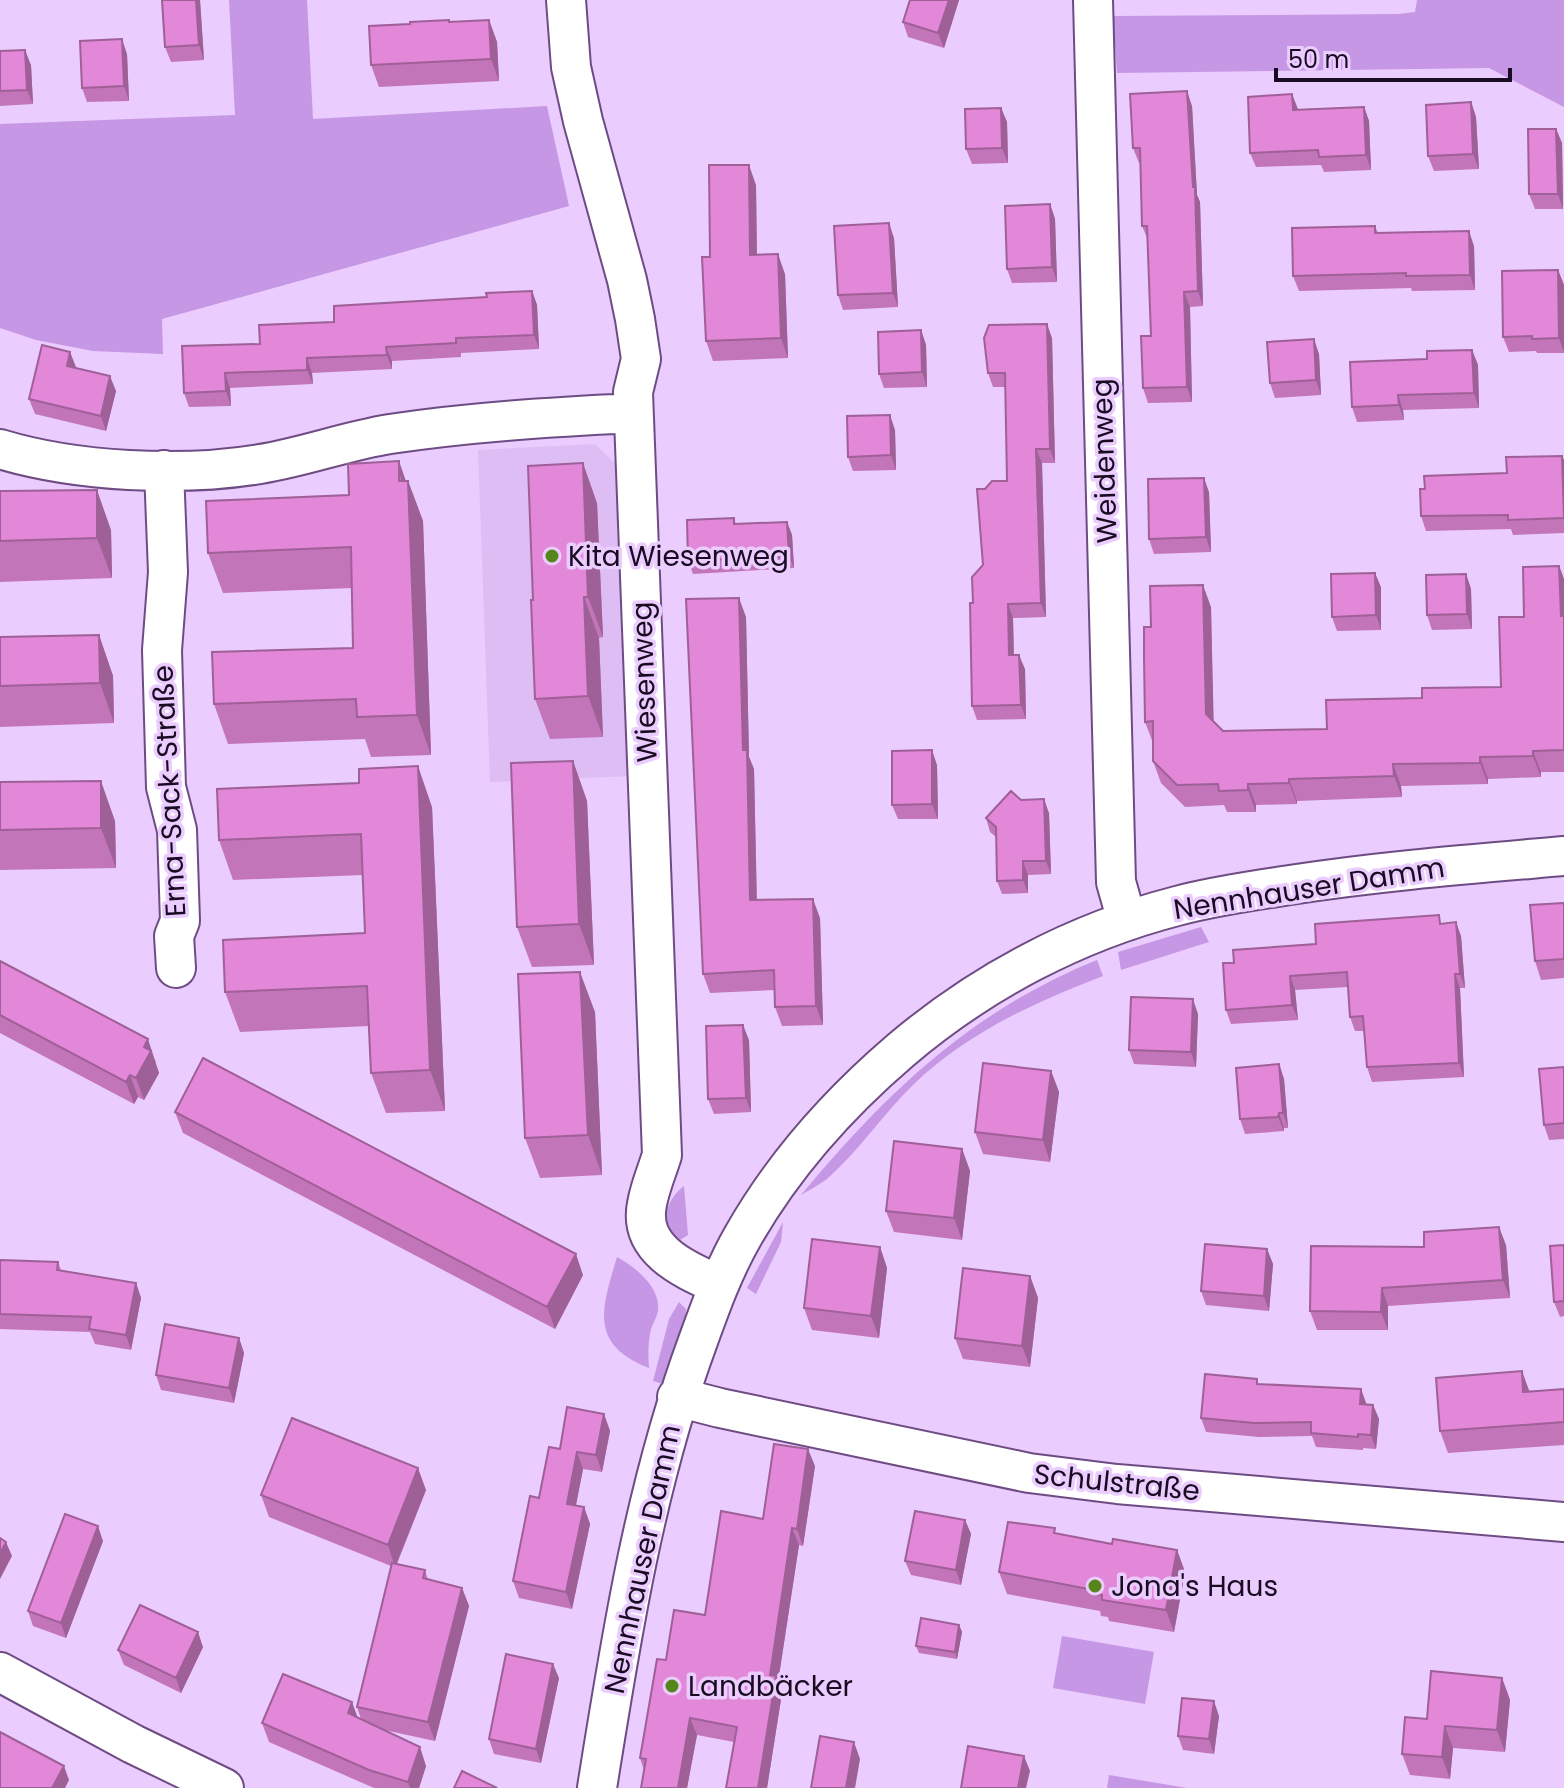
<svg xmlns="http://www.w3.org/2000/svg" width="1564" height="1788" viewBox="0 0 1564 1788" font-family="Poppins,sans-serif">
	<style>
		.built { fill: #debdf5 }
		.green { fill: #c697e4 }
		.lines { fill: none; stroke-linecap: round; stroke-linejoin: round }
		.minor-casing { stroke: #6e4c83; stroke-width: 42 }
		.minor { stroke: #fff; stroke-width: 38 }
		.wall { fill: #c375ba }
		.shaded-wall { fill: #9f5f97 }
		.building { fill: #e388d8; stroke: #9f5f97; stroke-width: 2 }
		.poi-dot { fill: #56861a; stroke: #eaccfe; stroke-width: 3 }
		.labels { text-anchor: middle; stroke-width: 7; stroke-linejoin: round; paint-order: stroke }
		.street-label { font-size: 28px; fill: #190b21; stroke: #eaccfe }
		.poi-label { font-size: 28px; fill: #190b21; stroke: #eaccfe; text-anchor: start }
	</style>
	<rect width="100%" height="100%" fill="#eaccfe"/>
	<!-- built -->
	<path class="built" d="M595,444L619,467L631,776L490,782L478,450Z"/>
	<!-- green -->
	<path class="green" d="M229,0H307L313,119L547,106L569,206L162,319L163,354L93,351L36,340L0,328V124L235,115Z
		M1417,0H1564V107L1489,68L1117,73L1113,16L1398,14L1415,12Z
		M1201,927L1209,942L1121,970L1118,952Z
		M1097,960L1103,976C1035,1002 967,1033 914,1084C883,1114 859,1151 827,1179C819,1185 809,1190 801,1195C886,1093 971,1011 1097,960Z
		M684,1186L688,1235L680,1240C659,1223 665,1201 684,1186Z
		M783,1222L781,1242L756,1294L747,1288Z
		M617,1257C635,1267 661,1287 658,1311C657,1317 653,1323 651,1329C648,1342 648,1355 649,1368C588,1344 602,1308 617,1257Z
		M679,1302L686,1309L685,1323L663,1384L653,1381L669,1319Z
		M1062,1636L1154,1652L1145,1704L1053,1688Z
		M1109,1775L1187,1788H1107Z"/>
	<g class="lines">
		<defs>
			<path id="minor" d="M566,0L571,67L583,121L627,280L635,319L641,359L633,392L662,1155C657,1171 650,1187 647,1204C638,1250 684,1269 719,1285
				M1093,0L1116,882L1127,921
				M0,449C76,472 181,477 260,464C304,457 346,441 390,434C471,422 552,417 633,413
				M164,470L168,572L162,650L166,787L177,830L180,921L174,936L176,968
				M677,1397L720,1408L1029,1473L1117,1484L1564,1522
				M0,1672L133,1744L224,1788
				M597,1788C621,1637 645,1485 698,1341C711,1305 724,1269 743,1236C784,1164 839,1103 901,1050C981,982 1076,932 1177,906C1214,896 1252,891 1290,885C1381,871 1472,864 1564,856"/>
		</defs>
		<!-- minor casing -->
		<use href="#minor" class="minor-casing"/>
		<!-- minor -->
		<use href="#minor" class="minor"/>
	</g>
	<!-- wall -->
	<path class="wall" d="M162,0H200L204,60L171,62L165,47Z
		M910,0H959L944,48L908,37L903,22Z
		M489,20L497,42L499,81L379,87L371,65L450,22Z
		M0,51L31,65L33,104L0,106Z
		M127,54L129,101L87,102L82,88Z
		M1471,102L1476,117L1479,169L1434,171L1428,156Z
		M1192,106L1197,195L1200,202L1203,306L1190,307L1192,402L1148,403L1143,388L1151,336L1148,240L1142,226L1140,163H1139L1133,148Z
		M1364,107L1369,121L1371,170L1324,172L1321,165L1256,167L1250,153L1298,110Z
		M1001,108L1007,122L1008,163L972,164L966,149Z
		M1556,129L1562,143L1563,209H1535L1529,194Z
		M756,185L757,255L785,274L788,358L713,361L706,341L710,257Z
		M1050,204L1055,219L1057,282L1012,283L1007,269Z
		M1375,226L1378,233L1474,246L1475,290L1412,291L1411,288L1299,291L1293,276Z
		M894,238L898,307L843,310L838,295Z
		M1558,270L1564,285V353H1537L1536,351L1509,352L1503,337Z
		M532,291L537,305L539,349L461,353V357L392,361V369L312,373L313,384L230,388L231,406L189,407L184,393L260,344L334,322Z
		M921,330L926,345L927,387L884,388L879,374Z
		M1052,338L1055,463H1042L1046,617L1013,618L1014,655L1025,669L1026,719L977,720L972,706L973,603L983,565L985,489L1007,481L1006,387H993L988,373Z
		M1472,350L1478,365L1479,408L1403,410L1404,420L1357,422L1352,407L1427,359Z
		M70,352L75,368L116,391L106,431L35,414L29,399Z
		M1319,354L1321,395L1275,398L1270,383Z
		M895,430L896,470L853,471L848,457Z
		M1564,460V533L1513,535L1511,529L1426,531L1421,516L1425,489L1507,473Z
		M408,481L423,521L431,755L371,757L365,739L228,744L214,704L353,648L352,588L223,593L208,553L349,495Z
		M0,491L111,530L112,578L0,582Z
		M1209,492L1211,552L1154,554L1149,539Z
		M597,503L603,637L599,638L603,737L550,739L535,699L533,600Z
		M734,518L736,524L787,522L792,535L794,568L693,574L688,561Z
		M1559,566L1564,579V772H1541V777L1488,779V784L1401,786L1402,797L1297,801V804L1256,805V812H1227L1224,805L1185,807L1161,783L1153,761V743L1145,722L1151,627L1211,607L1213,721L1223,731L1327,729L1422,698L1501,687L1524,617Z
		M1466,574L1471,589L1472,629L1432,630L1427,615Z
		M1381,587V630L1337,631L1332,617Z
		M746,617L749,757L754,769L757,900L820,918L823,1025L782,1026L775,1007V990L710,993L703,974Z
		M99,635L113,676L114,723L0,727V637Z
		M573,761L587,801L594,965L532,967L517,927Z
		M937,765L938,819H898L892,805Z
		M0,782L115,821L116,868L0,870Z
		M1021,800L1049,813L1051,874L1028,875V893L1002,894L997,881L996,837L990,832L986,818Z
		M432,807L445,1111L386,1113L371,1073L369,1026L240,1032L225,992L365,933L363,875L233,880L219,840Z
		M1564,903V978L1541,980L1535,961Z
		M1442,923L1461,936L1465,988H1460L1464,1077L1372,1082L1367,1067L1364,1031H1355L1350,1017L1348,987L1295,990L1298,1020L1231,1024L1226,1010L1234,963L1316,944Z
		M0,961L156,1061L155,1062L159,1073L144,1100L138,1097L134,1104L0,1033Z
		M595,1012L602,1175L540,1178L525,1138Z
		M1198,1014L1196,1067L1134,1064L1129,1050Z
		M749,1040L751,1112L714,1114L708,1099Z
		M1279,1064L1284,1079L1288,1128H1284V1131L1245,1134L1240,1119Z
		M1564,1067V1139L1549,1140L1544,1125Z
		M1051,1071L1059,1092L1050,1162L983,1154L975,1132Z
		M175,1112L583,1275L555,1329L183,1133Z
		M962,1149L970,1171L962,1240L894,1232L886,1211Z
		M1506,1245L1510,1298L1388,1306V1330H1317L1310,1311L1424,1247Z
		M1564,1245V1316L1560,1317L1554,1302Z
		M880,1247L887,1268L879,1338L812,1330L804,1308Z
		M1267,1249L1273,1264L1269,1311L1206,1305L1201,1291Z
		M0,1260L58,1262L61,1270L136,1283L141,1298L131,1350L95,1344L90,1332L0,1329Z
		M1030,1276L1038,1298L1030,1367L963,1359L955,1338Z
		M239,1338L244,1353L234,1403L161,1390L156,1375Z
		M1259,1385L1361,1389L1366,1404L1373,1405L1379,1419L1376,1449L1363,1448V1450L1316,1447L1312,1436L1259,1437L1206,1432L1201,1418Z
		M1564,1389V1445L1448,1453L1440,1431L1529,1391Z
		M604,1414L610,1431L602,1472L583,1469L576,1505L584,1507L590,1524L572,1609L519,1598L513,1581L539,1498L560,1449Z
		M815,1466L803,1546L799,1545L778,1682L782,1693L767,1788H726L734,1742L697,1735L687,1788H641L644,1770L640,1758L666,1660L705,1615L763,1519Z
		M426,1490L397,1564L425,1570L428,1580L462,1588L469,1606L435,1741L384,1730L426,1766L419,1788H374L269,1742L262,1723L357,1717L361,1719L357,1707L391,1566L269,1517L261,1495Z
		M965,1520L971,1534L961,1585L911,1575L905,1561Z
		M1057,1534L1112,1544L1177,1550L1185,1572L1174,1632L1109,1621L1108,1617L1101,1616L1100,1611L1007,1594L999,1572Z
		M103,1541L66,1638L33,1626L28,1611Z
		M959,1625L962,1632L957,1659L919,1653L916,1646Z
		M203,1647L181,1693L124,1665L118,1650Z
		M559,1678L541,1763L494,1754L489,1739Z
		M1502,1678L1510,1700L1505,1752L1453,1748L1450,1779L1410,1775L1402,1754L1427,1719Z
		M1219,1716L1214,1754L1183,1750L1178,1736Z"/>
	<!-- shaded-wall -->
	<path class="shaded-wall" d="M196,0H200L204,60L199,45Z
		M949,0H959L944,48L938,33Z
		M489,20L497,42L499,81L491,59Z
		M122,39L127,54L129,101L124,86Z
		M25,50L31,65L33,104L27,90Z
		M1187,91L1192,106L1197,195L1200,202L1203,306L1198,291Z
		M1292,94L1298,109L1293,110Z
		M1471,102L1476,117L1479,169L1473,154Z
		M1364,107L1369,121L1371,170L1366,155Z
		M1001,108L1007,122L1008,163L1002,148Z
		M1556,129L1562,143L1563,209L1558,194Z
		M749,165L756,185L757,275L750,255Z
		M1050,204L1055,219L1057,282L1052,267Z
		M889,223L894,238L898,307L893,293Z
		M1469,231L1474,246L1475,290L1470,275Z
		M778,254L785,274L788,358L781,338Z
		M1558,270L1564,285V352L1559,338Z
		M532,291L537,305L539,349L534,335Z
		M1184,292L1190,307L1192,402L1187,387Z
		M1047,324L1052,338L1055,463L1050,449Z
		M921,330L926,345L927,387L922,372Z
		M1314,339L1319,354L1321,395L1316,380Z
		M386,347L392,361V369L387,355Z
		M1472,350L1478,365L1479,408L1474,393Z
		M70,352L76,367L72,380L67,366Z
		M307,358L312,373L313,384L307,370Z
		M225,373L230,388L231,406L226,391Z
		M110,376L116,391L106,431L101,416Z
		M1398,395L1403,410L1404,420L1399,405Z
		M890,415L895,430L896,470L891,455Z
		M1036,449L1042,463L1046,617L1041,603Z
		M1562,456L1564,460V520V518Z
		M399,461L408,487V481L423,521L431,755L417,715Z
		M583,463L597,503L603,637L588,597Z
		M1204,478L1209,492L1211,552L1206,537Z
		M97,490L111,530L112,578L97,538Z
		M787,522L792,535L794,568L789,556Z
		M1559,566L1564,579V625L1561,616Z
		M1375,573L1381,587V630L1376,615Z
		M1466,574L1471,589L1472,629L1467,614Z
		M1203,585L1211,607L1214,735L1206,714Z
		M584,597L599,638L603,737L588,696Z
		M739,598L746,617L749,757L754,769L757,919L750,900L743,750Z
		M1008,604L1013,618L1014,670L1009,655Z
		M99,635L113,676L114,723L100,683Z
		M1019,655L1025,669L1026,719L1021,705Z
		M932,750L937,765L938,819L932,804Z
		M1533,751L1541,772V777L1533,756Z
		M1480,757L1488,779V784L1480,763Z
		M573,761L587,801L594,965L579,924Z
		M1393,764L1401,786L1402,797L1394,776Z
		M418,766L432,807L445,1111L430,1070Z
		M1289,779L1297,801V804L1289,783Z
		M101,781L115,821L116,868L101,828Z
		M1248,784L1256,805V812L1248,790Z
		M1044,799L1049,813L1051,874L1046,861Z
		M1023,861L1028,875V893L1023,880Z
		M813,899L820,918L823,1025L816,1006Z
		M1456,922L1461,936L1465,988L1460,974Z
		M580,972L595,1012L602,1175L588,1135Z
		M1455,974L1460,988L1464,1077L1459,1063Z
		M1290,976L1295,990L1298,1020L1292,1005Z
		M1193,999L1198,1014L1196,1067L1191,1052Z
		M743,1025L749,1040L751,1112L746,1098Z
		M148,1039L159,1073L144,1100L136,1078L144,1047Z
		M1279,1064L1284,1079L1288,1128L1283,1113Z
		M1051,1071L1059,1092L1050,1162L1043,1140Z
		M130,1075L138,1097L134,1104L126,1082Z
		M1279,1113L1284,1128V1131L1278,1117Z
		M962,1149L970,1171L962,1240L954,1218Z
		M1499,1227L1506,1245L1510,1298L1503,1280Z
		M880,1247L887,1268L879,1338L871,1316Z
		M1267,1249L1273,1264L1269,1311L1264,1296Z
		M576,1254L583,1275L555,1329L547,1307Z
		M1030,1276L1038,1298L1030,1367L1022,1346Z
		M136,1283L141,1298L131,1350L126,1335Z
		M1382,1288L1388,1306V1330L1381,1312Z
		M239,1338L244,1353L234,1403L229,1388Z
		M1522,1371L1530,1393L1523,1392Z
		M1361,1389L1366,1403L1365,1418L1360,1404Z
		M1373,1405L1379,1419L1376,1449L1371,1435Z
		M604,1414L610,1431L602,1472L596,1455Z
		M808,1449L815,1466L803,1546L797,1529Z
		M577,1452L583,1469L573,1520L567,1504Z
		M418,1468L426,1490L395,1567L388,1545Z
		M584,1507L590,1524L572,1609L566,1592Z
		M965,1520L971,1534L961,1585L956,1570Z
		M98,1526L103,1541L66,1638L61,1623Z
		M792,1528L799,1545L778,1682L782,1693L767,1788H758L770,1675Z
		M6,1542L12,1556L0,1579V1554Z
		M1177,1550L1185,1572L1174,1632L1166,1610Z
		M462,1588L469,1606L435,1741L428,1722Z
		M959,1625L962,1632L957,1659L955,1652Z
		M198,1632L203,1647L181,1693L176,1678Z
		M553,1664L559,1678L541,1763L536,1749Z
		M1502,1678L1510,1700L1505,1752L1497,1730Z
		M1214,1701L1219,1716L1214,1754L1209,1739Z
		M352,1702L359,1721L348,1713Z
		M690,1718L697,1735L687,1788H678Z
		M1445,1726L1453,1748L1450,1779L1442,1757Z
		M854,1742L860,1759L855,1788H846Z
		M420,1747L426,1766L419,1788H410L408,1782Z
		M1024,1756L1030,1771L1026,1788H1018Z
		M64,1766L69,1780L65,1788H52Z"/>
	<!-- building -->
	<path class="building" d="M162,0H196L199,45L165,47Z
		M910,0H949L938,33L903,22Z
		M449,20V22L489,20L491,59L371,65L369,26L410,24V22Z
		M122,39L124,86L82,88L80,41Z
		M25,50L27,90L0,91V51Z
		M1187,91L1193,187H1195L1198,291L1184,292L1187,387L1143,388L1141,336H1151L1147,226H1142L1140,148H1133L1130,94Z
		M1292,94L1293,110L1364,107L1366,155L1319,157L1318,150L1250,153L1248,97Z
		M1471,102L1473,154L1428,156L1426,105Z
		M1001,108L1002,148L966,149L965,109Z
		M1528,129H1556L1558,194H1529Z
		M709,165H749L750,255L778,254L781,338L706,341L702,257H710Z
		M1050,204L1052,267L1007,269L1005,206Z
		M889,223L893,293L838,295L834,226Z
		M1375,226V233L1469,231L1470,275L1406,276V273L1293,276L1292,228Z
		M1558,270L1559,338L1532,339V336L1503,337L1502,271Z
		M532,291L534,335L456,338V343L386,347L387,355L307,358V370L225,373L226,391L184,393L182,346L260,344L259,325L334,322V306L487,297L486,293Z
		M1047,324L1050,449H1036L1041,603L1008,604L1009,655H1019L1021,705L972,706L970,603H973L972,577L983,565L977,489H985L992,481H1007L1005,373H988L984,338L989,325Z
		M921,330L922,372L879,374L878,332Z
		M1314,339L1316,380L1270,383L1267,342Z
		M42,345L70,352L67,366L110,376L101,416L29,399Z
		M1472,350L1474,393L1398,395L1399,405L1352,407L1350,362L1427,359V351Z
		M890,415L891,455L848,457L847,416Z
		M1562,456L1564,518L1508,520V515L1421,516L1420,489H1425L1424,476L1507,473L1506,457Z
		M399,461V481H408L417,715L357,717L356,699L214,704L212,652L353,648L351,547L208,553L206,501L349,495L348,464Z
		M583,463L588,597H584L588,696L535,699L531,600H533L528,466Z
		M1204,478L1206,537L1149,539L1148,479Z
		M97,490V538L0,541V491Z
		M734,518V524L787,522L789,556L688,561L687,520Z
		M1559,566L1561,616H1564V750L1533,751V756L1480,757V763L1393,764L1394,776L1289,779V783L1248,784V790L1219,791L1218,784L1177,785L1153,761V721L1145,722L1144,657V627H1151L1150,586L1203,585L1206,714L1223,731L1327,729L1326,700L1422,698V688L1501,687L1499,617H1524L1523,567Z
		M1375,573L1376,615L1332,617L1331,574Z
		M1466,574L1467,614L1427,615L1426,575Z
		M739,598L743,750H747L750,900L813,899L816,1006L775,1007L774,970L703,974L686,599Z
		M99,635L100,683L0,686V637Z
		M932,750V804L892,805V751Z
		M573,761L579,924L517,927L511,763Z
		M418,766L430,1070L371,1073L367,986L225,992L223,940L365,933L361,834L219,840L217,789L359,783V769Z
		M101,781V828L0,830V782Z
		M1011,791L1021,800L1044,799L1046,861H1023V880L997,881L996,827L986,818Z
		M1564,903V959L1535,961L1530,905Z
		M1439,915L1440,924L1456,922L1460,974H1455L1459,1063L1367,1067L1363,1016L1350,1017L1347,972L1290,976L1292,1005L1226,1010L1223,963H1234L1233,950L1316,944L1315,924Z
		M0,961L148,1039L144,1047L151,1051L136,1078L130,1075L126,1082L0,1015Z
		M580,972L588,1135L525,1138L518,974Z
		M1131,997L1193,999L1191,1052L1129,1050Z
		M743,1025L746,1098L708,1099L706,1026Z
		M203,1058L576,1254L547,1307L175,1112Z
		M983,1063L1051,1071L1043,1140L975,1132Z
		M1279,1064L1283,1113H1279L1278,1117L1240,1119L1236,1068Z
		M1564,1067V1123L1544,1125L1539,1069Z
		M894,1141L962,1149L954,1218L886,1211Z
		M1499,1227L1503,1280L1382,1288L1381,1312L1310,1311L1311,1246L1424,1247V1232Z
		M812,1239L880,1247L871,1316L804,1308Z
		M1205,1244L1267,1249L1264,1296L1201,1291Z
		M1564,1245V1301L1554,1302L1550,1246Z
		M0,1260L58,1262L57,1270L136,1283L126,1335L89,1329L91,1317L0,1314Z
		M963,1268L1030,1276L1022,1346L955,1338Z
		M165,1324L239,1338L229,1388L156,1375Z
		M1522,1371L1523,1392L1564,1389V1422L1440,1431L1436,1378Z
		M1205,1374L1257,1379V1384L1361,1389L1360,1404L1373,1405L1371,1435L1358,1434V1437L1311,1433V1422L1254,1423L1201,1418Z
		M567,1407L604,1414L596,1455L577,1452L567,1504L584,1507L566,1592L513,1581L530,1496L539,1498L549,1447L560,1449Z
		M292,1418L418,1468L388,1545L261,1495Z
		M774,1444L808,1449L797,1529L792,1528L770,1675L776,1676L758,1788H726L737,1727L690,1718L678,1788H641L646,1759L640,1758L657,1659L666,1660L674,1610L705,1615L721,1511L763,1519Z
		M915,1511L965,1520L956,1570L905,1561Z
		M65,1514L98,1526L61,1623L28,1611Z
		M1008,1522L1055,1528L1054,1533L1112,1544L1113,1539L1177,1550L1166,1610L1102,1600V1595L1094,1594V1590L999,1572Z
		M0,1538L6,1542L0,1554Z
		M392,1563L425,1570L423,1578L462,1588L428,1722L357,1707Z
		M140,1605L198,1632L176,1678L118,1650Z
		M921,1618L959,1625L955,1652L916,1646Z
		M506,1654L553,1664L536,1749L489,1739Z
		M1431,1671L1502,1678L1497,1730L1445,1726L1442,1757L1402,1754L1405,1717L1427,1719Z
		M283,1674L352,1702L348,1713L420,1747L408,1782L369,1770L262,1723Z
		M1182,1698L1214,1701L1209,1739L1178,1736Z
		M0,1732L64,1766L52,1788H0Z
		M820,1736L854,1742L846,1788H811Z
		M968,1746L1024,1756L1018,1788H961Z
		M462,1771L497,1788H454Z"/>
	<!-- markers -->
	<g class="poi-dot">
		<circle cx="552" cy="556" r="8"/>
		<circle cx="1095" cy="1586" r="8"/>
		<circle cx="672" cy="1686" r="8"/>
	</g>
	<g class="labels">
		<!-- street labels -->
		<g class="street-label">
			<text transform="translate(1104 461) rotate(-92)" y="10">Weidenweg</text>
			<text transform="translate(644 682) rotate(-92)" y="10">Wiesenweg</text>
			<text transform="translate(169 791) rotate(-93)" y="10">Erna-Sack-Straße</text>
			<text transform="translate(1309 888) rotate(-9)" y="10">Nennhauser Damm</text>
			<text transform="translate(1117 1482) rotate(6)" y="10">Schulstraße</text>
			<text transform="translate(642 1559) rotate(-78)" y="10">Nennhauser Damm</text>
		</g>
		<!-- poi labels -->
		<g class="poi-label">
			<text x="568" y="566">Kita Wiesenweg</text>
			<text x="1111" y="1596">Jona's Haus</text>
			<text x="688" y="1696">Landbäcker</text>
		</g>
	</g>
	<!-- scale -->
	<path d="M1276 68v12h234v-12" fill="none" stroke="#190b21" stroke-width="4"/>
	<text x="1288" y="68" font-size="24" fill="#190b21" stroke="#eaccfe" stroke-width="6" paint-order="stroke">50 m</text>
</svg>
